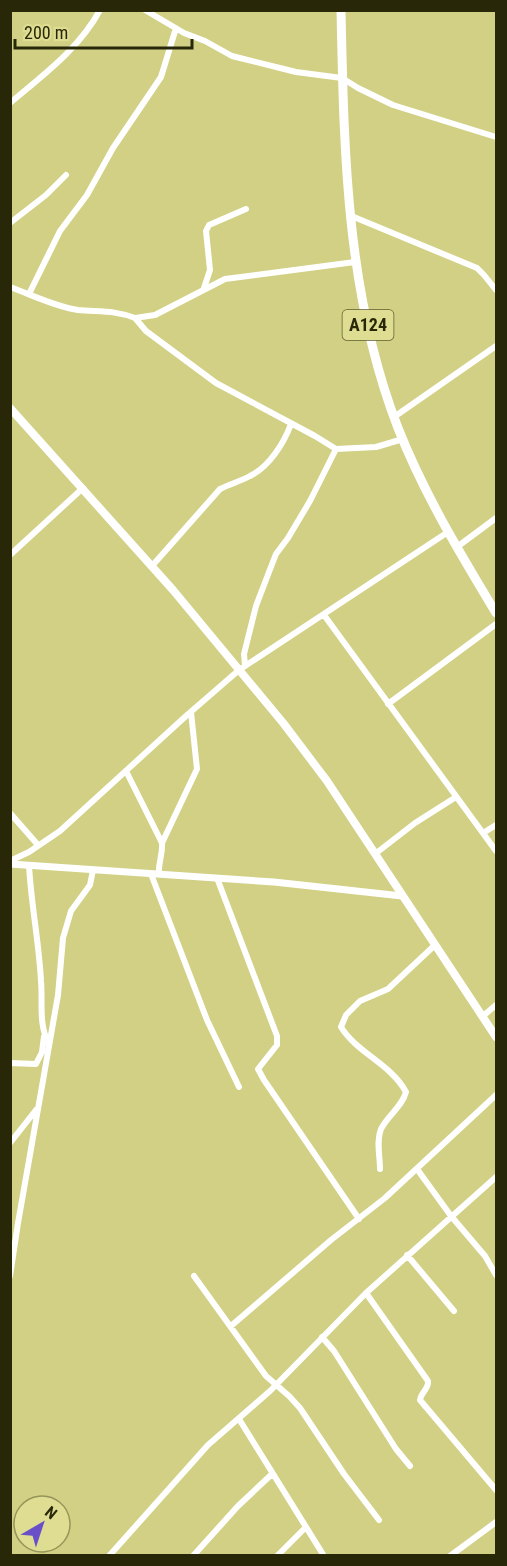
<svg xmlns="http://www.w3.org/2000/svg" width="507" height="1566" viewBox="0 0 507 1566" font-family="'Roboto Condensed',sans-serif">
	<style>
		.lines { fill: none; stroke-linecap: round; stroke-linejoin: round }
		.minor { stroke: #fff; stroke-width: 6 }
		.tertiary { stroke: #fff; stroke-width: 7 }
		.secondary { stroke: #fff; stroke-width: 8 }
		.trunk { stroke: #fff; stroke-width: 9 }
		.labels { text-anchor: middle; stroke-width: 6; stroke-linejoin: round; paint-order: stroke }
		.shield { fill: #dedd91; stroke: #5f5e31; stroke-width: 1.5 }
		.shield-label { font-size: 18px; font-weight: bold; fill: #282808 }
	</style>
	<rect width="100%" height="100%" fill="#d1d084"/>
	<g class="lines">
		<!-- minor -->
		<path class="minor" d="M145,10L184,33L205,41L232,56L296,72L342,78L358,88L393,105L496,137
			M10,103C43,75 79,49 100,10
			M349,215L477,268L484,275L496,290
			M10,223L46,195L66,175
			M10,287C32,295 56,307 78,310C98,312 115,310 135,318
			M204,288L210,270L206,231L209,225L246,209
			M29,294L60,231L87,195L113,148L161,77L176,28
			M394,417L496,346
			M336,449L315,436L216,383L146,331L135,318L155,315L225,279L355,262
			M457,547L496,518
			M10,555L83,488
			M152,566L220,489C230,484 241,481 250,476C269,467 284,443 291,424
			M324,615L496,851
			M245,666L244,654L256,606L269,572L276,554L288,538L310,501L336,449L376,447L403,439
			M388,704L496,624
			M126,771L162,843C163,854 158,863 159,874
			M10,813L38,845
			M483,833L496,825
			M162,843L197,769L191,712
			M375,854L415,823L456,797
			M10,861L29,852L60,831L186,716L239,670L448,532
			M29,865C31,904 39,942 41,981C43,1005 38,1022 49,1045
			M151,874L207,1020L239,1087
			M217,878L277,1036V1045L258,1069L264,1080L359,1219
			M483,1016L496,1005
			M10,1063L36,1064L42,1052L44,1036
			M10,1143L36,1110
			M380,1169C380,1156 376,1141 381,1129C388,1115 402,1107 406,1092C391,1064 357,1053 341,1027L346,1015L360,1001L388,989L435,945
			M417,1169L451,1216L485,1256L496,1275
			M407,1255L454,1311
			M10,1276L18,1223L58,995L63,938L71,911L90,885L93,870
			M194,1276L266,1376L289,1396L300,1408L344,1474L379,1520
			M366,1293L428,1381C429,1389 421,1392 420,1400L496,1490
			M231,1326L331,1240L385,1198L496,1095
			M322,1337L334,1351L396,1449L410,1466
			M239,1419L324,1556
			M109,1556L208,1445L270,1391L366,1293L496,1177
			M193,1556L238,1506L272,1474
			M277,1556L305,1528
			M450,1556L496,1522"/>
		<!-- tertiary -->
		<path class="tertiary" d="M10,864L274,882L402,896"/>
		<!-- secondary -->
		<path class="secondary" d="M10,408L173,590L284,724L327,781L496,1037"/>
		<!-- trunk -->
		<path class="trunk" d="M341,10C344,152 346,294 398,428C424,494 460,553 496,613"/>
	</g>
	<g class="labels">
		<!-- shield labels -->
		<rect class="shield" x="342.5" y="310" width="51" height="30" rx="4.5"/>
		<g class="shield-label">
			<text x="368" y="331">A124</text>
		</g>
	</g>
	<!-- border -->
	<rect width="507" height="1566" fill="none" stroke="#282808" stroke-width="24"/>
	<!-- north arrow -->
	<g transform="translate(42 1524) rotate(39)"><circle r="28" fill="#dedd91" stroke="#95955a" stroke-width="1.5"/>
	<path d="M0-4.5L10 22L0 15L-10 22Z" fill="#6950c9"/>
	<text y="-9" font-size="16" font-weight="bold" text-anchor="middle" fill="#282808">N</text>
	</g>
	<!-- scale -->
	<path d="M15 39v9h177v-9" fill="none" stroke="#282808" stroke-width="3"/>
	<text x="24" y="39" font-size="18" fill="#282808" stroke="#dedd91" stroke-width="4.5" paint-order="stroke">200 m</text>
</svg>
